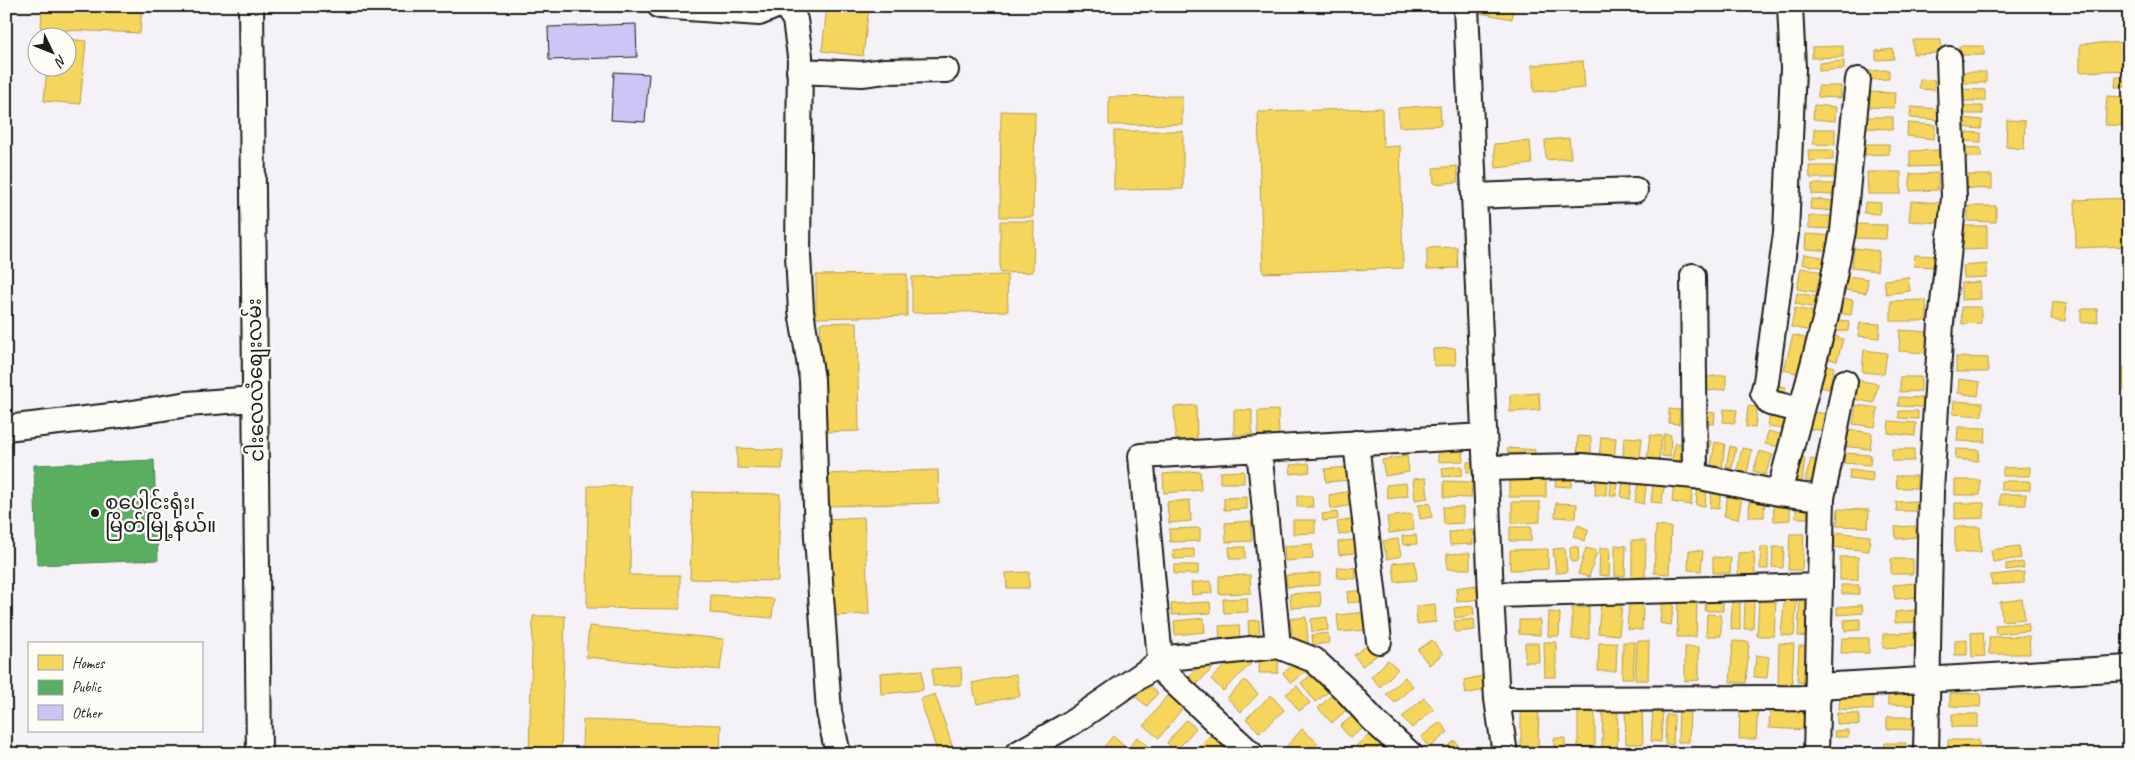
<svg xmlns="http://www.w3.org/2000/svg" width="2135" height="760" viewBox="0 0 2135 760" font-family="Caveat,'Noto Sans Myanmar',sans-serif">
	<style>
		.homes { fill: #f6d55c; stroke: #b59e49 }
		.public { fill: #5aae61; stroke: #47824c }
		.building { fill: #cfc4f6; stroke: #1c1c1c }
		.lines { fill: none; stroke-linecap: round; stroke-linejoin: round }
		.minor-casing { stroke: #1c1c1c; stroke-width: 28 }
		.minor { stroke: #fdfcf7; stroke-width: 24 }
		.poi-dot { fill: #1c1c1c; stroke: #fdfcf7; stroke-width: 2 }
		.labels { text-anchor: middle; stroke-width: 5; stroke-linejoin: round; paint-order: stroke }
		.street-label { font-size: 20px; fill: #1c1c1c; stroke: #fdfcf7 }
		.poi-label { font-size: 20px; fill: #1c1c1c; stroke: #fdfcf7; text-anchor: start }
	</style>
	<rect width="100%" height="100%" fill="#f4f1f7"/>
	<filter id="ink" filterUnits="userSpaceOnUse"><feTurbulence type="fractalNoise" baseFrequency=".02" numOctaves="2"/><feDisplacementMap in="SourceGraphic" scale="10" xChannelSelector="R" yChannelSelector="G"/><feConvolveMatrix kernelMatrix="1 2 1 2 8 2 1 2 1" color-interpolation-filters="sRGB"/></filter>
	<g filter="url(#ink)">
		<!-- homes -->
		<path class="homes" d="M42,6H142L140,33L41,29Z
			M827,6H869L863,56L822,51Z
			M1481,6H1514L1512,19L1480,13Z
			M68,39L86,41L80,104L44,101L47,68H68Z
			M1913,40H1941V53L1913,54Z
			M2129,42V70L2080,72V44Z
			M1843,46V57L1812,58V47Z
			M1959,46H1984V55H1959Z
			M1893,49L1894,59L1876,60V51Z
			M1583,61L1585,88L1534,92L1532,65Z
			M1844,61V69L1819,71V63Z
			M1889,70V79L1868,80V71Z
			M1959,72H1986V83H1959Z
			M2116,77H2129V87H2115Z
			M1920,79L1935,80L1934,90L1919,89Z
			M1818,86H1841V98L1818,97Z
			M1961,89L1985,90V101H1960Z
			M1868,92L1895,93L1894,108L1868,107Z
			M1182,96V124L1109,125V97Z
			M2107,96L2129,97V126L2105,125Z
			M1440,105L1441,125L1399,127L1398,108Z
			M1814,105L1836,107L1835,121L1813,119Z
			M1963,106H1983V114H1962Z
			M1911,107L1941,109L1940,120L1910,118Z
			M1382,108L1383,147L1400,146L1403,268L1263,273L1258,112Z
			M1001,111L1035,112L1033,217H1000Z
			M1864,117H1893V129L1864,128Z
			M1962,118L1982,120L1981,129L1961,127Z
			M2007,120L2025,121L2024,149L2006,147Z
			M1908,123L1935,125L1934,139L1907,136Z
			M1814,129H1835V145L1813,144Z
			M1114,131H1183V189L1114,190Z
			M1961,132L1981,133V142L1960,141Z
			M1569,138L1571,158L1546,160L1545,140Z
			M1530,141L1532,164L1496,168L1494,144Z
			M1865,144H1889V154L1865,155Z
			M1960,147L1981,148V157H1959Z
			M1808,150H1833V160L1809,161Z
			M1941,150L1942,166L1910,167V151Z
			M1457,166L1458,182L1434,184L1433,168Z
			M1809,166H1834V178H1810Z
			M1867,172H1901V194H1868Z
			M1938,173V190L1910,191V174Z
			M1958,175H1992V189L1958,188Z
			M1812,184H1834L1833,195L1812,194Z
			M2129,198V246L2076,248L2075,200Z
			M1811,199L1836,201L1835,211L1810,209Z
			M1911,201L1944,203L1943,223L1909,221Z
			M1865,202L1881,203L1880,214L1864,213Z
			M1968,206H1996V222L1968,221Z
			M1809,216H1837V229L1809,228Z
			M1000,221H1034L1033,272L1000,273Z
			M1853,224L1887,225L1886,239L1853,238Z
			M1963,226H1987V249L1964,250Z
			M1806,234L1837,236L1835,251L1805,249Z
			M1457,247L1458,268L1427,269V248Z
			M1854,248L1879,251L1877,271L1852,268Z
			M1804,254L1834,259L1832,269L1802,264Z
			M1915,255L1937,256V267L1914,266Z
			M1987,264V277L1964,278L1963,266Z
			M1801,268L1832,274L1829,294L1797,289Z
			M907,274V316L816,318V275Z
			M1007,275L1008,311L912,313V277Z
			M1842,275L1868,279L1866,293L1839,289Z
			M1908,277L1910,291L1886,294L1884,280Z
			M1980,282L1981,299L1961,300V283Z
			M1797,293L1826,298L1823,309L1795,304Z
			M1838,298L1853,300L1851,315L1837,313Z
			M1926,300L1927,321H1891V301Z
			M2053,302L2067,304L2065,321L2051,319Z
			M1961,307H1981V323L1962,324Z
			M1795,308L1820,313L1816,332L1791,327Z
			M2081,309H2097L2098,322L2081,323Z
			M1835,320L1849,321L1848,331H1834Z
			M857,322L859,431L822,432L820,323Z
			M1860,323L1880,324L1879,338L1858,336Z
			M1900,330L1929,332L1927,353L1899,351Z
			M1793,335L1809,339L1800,374L1784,370Z
			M1832,335L1843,339L1837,361L1826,358Z
			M1455,348L1456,365L1434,366L1433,349Z
			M1864,350L1887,353L1884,374L1862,372Z
			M1956,357L1988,358V372H1956Z
			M1821,364L1834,367L1829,389L1816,386Z
			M2123,367H2129V391H2124Z
			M1726,375V389L1707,391V377Z
			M1900,377H1921V391L1900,392Z
			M1959,379L1980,382L1978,396L1958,393Z
			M1857,380L1878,384L1874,403L1853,399Z
			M1774,385L1786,387L1784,399L1772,397Z
			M1539,393L1540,410L1510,412V395Z
			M1899,397L1923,398V407L1898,406Z
			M1954,401L1983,403L1982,416L1953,414Z
			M1196,405L1197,439L1176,440L1174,407Z
			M1856,405L1878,408L1875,427L1853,424Z
			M1748,406L1757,407L1755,428L1746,427Z
			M1669,409L1680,410L1679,424L1669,423Z
			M1724,409L1737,410L1735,423L1723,422Z
			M1234,410H1252V435H1234Z
			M1278,410L1279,436H1258V411Z
			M1702,411L1715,413L1714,424L1700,423Z
			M1899,411H1918V419L1899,418Z
			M1811,412L1829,414L1828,431L1809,429Z
			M1770,413L1793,415L1792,430L1768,427Z
			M1889,421L1916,423L1915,436L1888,433Z
			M1958,427L1986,428L1985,442L1957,441Z
			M1843,429L1872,433L1870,449L1841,446Z
			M1768,431L1788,436L1785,448L1765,444Z
			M1664,434L1671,435L1670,457L1662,456Z
			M1650,435L1662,436L1659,459L1647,458Z
			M1578,436L1591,437V463L1577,462Z
			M1601,437L1616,438L1614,460L1599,459Z
			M1624,437L1642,438L1640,458H1623Z
			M1702,439L1711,441L1707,465Z
			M1715,442L1725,444L1722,467L1711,465Z
			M1675,443L1683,444L1679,466L1671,464Z
			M1462,444L1463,461L1438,462V445Z
			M1730,446L1736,448L1732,468L1726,467Z
			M737,448L783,450L782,469L737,468Z
			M1508,448L1535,450L1534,464L1507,463Z
			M1742,448L1752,450L1747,473L1737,471Z
			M1892,449H1914V461H1892Z
			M1956,449L1979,450L1978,461L1955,459Z
			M1760,451L1773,455L1765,475L1753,471Z
			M1845,453L1871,455L1870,465L1844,463Z
			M1407,456L1409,472L1385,476L1382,460Z
			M1795,457L1805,458L1802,482L1792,480Z
			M1811,459L1825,462L1820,483L1805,480Z
			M1480,461L1481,472H1467V462Z
			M1309,463L1310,472L1291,474L1290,465Z
			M1462,466V475L1443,477L1442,468Z
			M1348,467L1350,480L1326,482L1325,469Z
			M2030,467V476H2003V468Z
			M1850,469L1873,472L1872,482L1849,479Z
			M938,470L939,503L827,506L826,474Z
			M1200,471L1201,490L1164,493L1163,474Z
			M1244,471V483H1220V472Z
			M1596,472H1607L1606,495H1595Z
			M1612,473H1618L1616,496L1610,495Z
			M1509,474H1546V497H1509Z
			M1556,475H1572L1571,487L1555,486Z
			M1624,475L1633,476L1630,499L1621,497Z
			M1639,476L1647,477L1644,504L1635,502Z
			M1896,476H1917V488H1897Z
			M1654,477L1665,478L1662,503L1651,502Z
			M1426,478L1428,498L1415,500L1413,479Z
			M1674,480L1693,482L1691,505L1672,502Z
			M1955,480H1980V495H1955Z
			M1444,481L1472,482L1471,498L1444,497Z
			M2001,481H2030V490H2001Z
			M1406,483L1408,496L1388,499L1386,485Z
			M588,486H631L630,575H680V609L587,608Z
			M1698,486L1707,487L1705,506L1696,505Z
			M1712,488L1721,489L1719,509L1710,508Z
			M1729,489L1743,492L1738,519L1724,516Z
			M1356,490L1358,504L1331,509L1329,495Z
			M693,492L780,494L778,581L690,579Z
			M1750,493L1765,494L1764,517H1749Z
			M2000,494H2026V505H2000Z
			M1297,496H1312L1313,507H1297Z
			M1247,497V509L1224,510V498Z
			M1190,500L1191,521L1169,523L1167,502Z
			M1796,500H1808V518H1796Z
			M1790,501V520L1774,521L1773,502Z
			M1916,501V511H1897L1896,502Z
			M1512,502H1540V522L1512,523Z
			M1430,503L1432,517L1420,519L1418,505Z
			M1556,503L1577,504L1576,518L1555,517Z
			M1955,503H1984V518L1955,519Z
			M1443,507H1463V523L1444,524Z
			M1838,509L1869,510L1868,527L1837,526Z
			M1337,512L1338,519L1323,521L1322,514Z
			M1412,514L1414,530L1389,533L1387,517Z
			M864,517L869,614L832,616L826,519Z
			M1357,519L1359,531L1339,535L1337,522Z
			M1293,520H1315V533L1293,534Z
			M1251,521L1252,541L1226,542L1225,523Z
			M1578,525L1589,530L1584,541L1573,536Z
			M1656,526L1671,527L1669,574L1654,573Z
			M1915,526L1916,537L1896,539L1895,527Z
			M1510,527H1531V541H1510Z
			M1955,527H1980L1981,552H1955Z
			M1200,528V541L1170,542L1169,529Z
			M1472,530L1473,544L1450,545L1449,532Z
			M1834,532L1870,536L1869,551L1832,547Z
			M1790,534H1804L1802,570H1788Z
			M1416,535L1417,544L1403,545L1402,536Z
			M1358,539L1359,552L1339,555L1338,542Z
			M1398,539L1401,556L1387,559L1383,541Z
			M1632,540H1646L1645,578H1632Z
			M1312,544L1313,559L1285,561L1284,546Z
			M1615,545L1626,546L1625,576H1615Z
			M2019,546L2021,558L1993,562L1991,550Z
			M1229,547H1245V559H1230Z
			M1570,547H1578L1579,561L1571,562Z
			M1761,547H1768V569H1760Z
			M1773,547H1784L1783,568L1772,567Z
			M1565,548L1567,572L1556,573L1553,549Z
			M1586,548L1597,551L1589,577L1578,574Z
			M1600,548H1610L1609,576L1599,575Z
			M1194,549V558L1174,559L1173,550Z
			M1548,549V569L1510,570V550Z
			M1689,550L1703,551L1701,571L1688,570Z
			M1754,552L1755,575H1738V553Z
			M1470,553V569H1447V554Z
			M1713,557L1731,558L1730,573H1713Z
			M1840,557H1858V580H1840Z
			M1891,559H1913V574H1891Z
			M1415,561L1417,580L1395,582L1393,563Z
			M2023,562L2024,568L2006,570V564Z
			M1174,565H1198V574H1174Z
			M1338,567L1356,568V579L1337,578Z
			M1029,572V588H1007L1006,573Z
			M2024,572V583L1992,585L1991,575Z
			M1320,573V585L1287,587L1286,575Z
			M1250,575L1251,593L1219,594V576Z
			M1211,581L1212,593L1192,595L1191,583Z
			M1916,583L1917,597L1895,599L1893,585Z
			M1476,585L1478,599L1457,602L1456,588Z
			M1841,585H1859V594H1842Z
			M1364,590L1366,601L1348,603L1347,592Z
			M1800,591L1815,592L1813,637L1798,636Z
			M1320,592L1321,606L1291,608L1290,594Z
			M711,595L774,599L772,618L710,613Z
			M1706,595H1723V611H1705Z
			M1785,595L1797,596L1794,636L1781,635Z
			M1247,598L1248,612L1224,613L1223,599Z
			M1759,599L1776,600L1774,636H1757Z
			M2022,599L2025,619L2002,621L2000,602Z
			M1732,600H1740V630L1731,629Z
			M1745,600L1754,601L1753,629H1744Z
			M1210,602L1211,613L1172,615L1171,604Z
			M1601,602L1622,604L1619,635L1598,633Z
			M1662,602L1674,603L1671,625L1660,623Z
			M1678,603H1697L1696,637H1677Z
			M1435,604L1436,622L1417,624L1416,606Z
			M1629,604L1643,605L1642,630L1627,629Z
			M1862,605L1863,613L1837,615V607Z
			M1473,606L1474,615L1455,618L1454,608Z
			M1589,607V639H1572V608Z
			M1915,610L1916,622L1895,623V612Z
			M1367,612L1368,630L1339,632L1337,615Z
			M1549,612L1560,613L1559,636H1548Z
			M1707,614L1721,615V636H1706Z
			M533,616H565L561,754H529Z
			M1306,617L1308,643L1293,645L1290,619Z
			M1327,617L1328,630L1312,632L1311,619Z
			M1204,618L1205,632L1175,635L1174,621Z
			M1474,619L1475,630L1455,632L1454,621Z
			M1860,619V630L1845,631L1844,620Z
			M1259,620L1260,637L1249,638L1248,621Z
			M1519,620H1540V635L1519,634Z
			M2028,623L2029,631L1996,634L1995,625Z
			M1239,625L1240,640H1220L1219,626Z
			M589,626L724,639L720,670L586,657Z
			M1917,632V646L1883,648V634Z
			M1983,632L1985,656L1972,657L1971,633Z
			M1328,633L1329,643L1313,645L1312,635Z
			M2029,636L2030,654H1989V637Z
			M1842,638H1869V653H1841Z
			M1432,640L1443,654L1429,665L1418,650Z
			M1967,640V655H1955V641Z
			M1206,641L1207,652L1177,655V643Z
			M1637,641H1649L1648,680H1635Z
			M1733,641L1749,642L1746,683L1730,682Z
			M1372,642L1380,653L1362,666L1354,655Z
			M1544,642H1556V677H1545Z
			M1623,642H1635L1633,678H1622Z
			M1525,643H1538L1539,662H1525Z
			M1599,643H1617L1616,671H1598Z
			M1779,643L1794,644L1792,687L1778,686Z
			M1799,646H1817L1814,683L1797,682Z
			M1685,647H1699V680L1685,681Z
			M1260,648L1279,649L1278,673H1259Z
			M1239,652L1251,664L1223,691L1211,679Z
			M1756,655L1769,657L1767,678L1754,677Z
			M1209,656L1217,664L1195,686L1187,678Z
			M1304,657L1311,667L1291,683L1283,673Z
			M1388,660L1398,669L1380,687L1371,677Z
			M961,667L962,685L933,686L932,669Z
			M1320,668L1334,688L1315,702L1301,683Z
			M922,670L923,690L881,694L880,673Z
			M1016,674L1020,696L977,704L972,683Z
			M1482,676L1484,690L1466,694L1464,680Z
			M1405,677L1413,686L1395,703L1386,694Z
			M1245,680L1258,694L1241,712L1227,698Z
			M1145,682L1158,693L1147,706L1133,695Z
			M1297,686L1310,703L1299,711L1286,694Z
			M1341,686L1355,702L1332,723L1318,708Z
			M1919,692V705H1888V693Z
			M1169,693L1185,705L1159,738L1144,726Z
			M1950,693L1981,694L1980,707L1950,706Z
			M935,694L955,754H938L920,699Z
			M1271,695L1284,710L1260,733L1246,719Z
			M1840,696H1873V710L1839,709Z
			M1424,698L1434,709L1412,728L1402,717Z
			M1521,706H1539L1538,746H1521Z
			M1625,707H1642L1643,744H1626Z
			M1653,707L1663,708L1661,742L1651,741Z
			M1679,707H1690L1689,742H1678Z
			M1740,708L1758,709L1756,739H1739Z
			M1770,709L1808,710L1807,730L1769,728Z
			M1360,710L1370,723L1350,738L1340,726Z
			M1603,710H1618L1617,750L1602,749Z
			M1578,711L1595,712V747H1578Z
			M1837,713L1859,714V725L1837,724Z
			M1952,714H1978V727H1952Z
			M1666,715H1674L1673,745L1665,744Z
			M1887,717H1919V730L1887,729Z
			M583,720L721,725L720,753L582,748Z
			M1186,720L1196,728L1176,751L1167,743Z
			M1440,722L1448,732L1429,748L1421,737Z
			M1215,729L1231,742L1221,754H1195Z
			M1302,729L1318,743L1308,754H1280Z
			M1375,730L1385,742L1370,754H1363L1356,746Z
			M1848,730V737H1835L1834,731Z
			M1113,736L1125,747L1119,754H1098Z
			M1137,737L1154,751L1152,754H1124Z
			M1554,738H1565V747H1554Z
			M1948,740H1979V754H1948Z
			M1455,741L1464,754H1436Z
			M1885,743H1906V754H1884Z
			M1323,747L1330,754H1317Z"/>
		<!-- public -->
		<path class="public" d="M154,460L158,560L37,565L34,465Z"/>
		<!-- building -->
		<path class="building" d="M636,24L637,57L549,60L548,27Z
			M614,72L649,74L645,122L611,120Z"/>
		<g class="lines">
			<defs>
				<path id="minor" d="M251,6L259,754
					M660,6L759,13L776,6
					M786,6L795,20L800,56L798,255L801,311L812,379L817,537L829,712L838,754
					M1466,6L1491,595L1497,699L1505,754
					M1790,6L1793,68L1786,233L1766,382L1763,393L1770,403L1801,410
					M799,71L862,74L885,71L946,70
					M1474,196L1635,190
					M1693,276L1695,476
					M6,428L120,415L188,404L254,399
					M1356,443L1379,641
					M1259,449L1278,646
					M1486,468L1582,466L1695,476L1779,493L1822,498
					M1779,493L1826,316L1843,231L1858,80
					M1491,595L1820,586
					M1160,659L1278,646L1314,660L1345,689L1375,722L1410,754
					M1156,665L1251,754
					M1818,686L2129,668
					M1497,699L1818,698
					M1017,754L1073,722L1156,665L1160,659L1141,456L1484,436
					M1816,754L1822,498L1845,382
					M1926,754L1931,491L1941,323L1954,198L1949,59"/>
			</defs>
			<!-- minor casing -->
			<use href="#minor" class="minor-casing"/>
			<!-- minor -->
			<use href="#minor" class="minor"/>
		</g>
	</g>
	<!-- markers -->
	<circle class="poi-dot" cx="95" cy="513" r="5"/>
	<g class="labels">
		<!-- street labels -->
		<g class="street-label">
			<text transform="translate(255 380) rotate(-91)" y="7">ငါးလေလံစျေးလမ်း</text>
		</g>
		<!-- poi labels -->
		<g class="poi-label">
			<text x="105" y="509">စုပေါင်းရုံး၊<tspan x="105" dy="23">မြိတ်မြို့နယ်။</tspan></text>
		</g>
	</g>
	<!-- margin -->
	<rect width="2135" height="760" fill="none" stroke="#fdfcf7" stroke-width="25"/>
	<rect x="12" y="12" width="2110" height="735" fill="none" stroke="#1c1c1c" stroke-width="2" filter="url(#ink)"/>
	<!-- legend -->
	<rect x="28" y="642" width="175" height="90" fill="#fdfcf7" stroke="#a3a29f"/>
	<rect x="38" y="655" width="25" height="15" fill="#f6d55c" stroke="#a3a29f"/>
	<text x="72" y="668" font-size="15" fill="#1c1c1c">Homes</text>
	<rect x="38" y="680" width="25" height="15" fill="#5aae61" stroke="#a3a29f"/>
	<text x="72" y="692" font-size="15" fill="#1c1c1c">Public</text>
	<rect x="38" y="705" width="25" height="15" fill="#cfc4f6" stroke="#a3a29f"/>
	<text x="72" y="718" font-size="15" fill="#1c1c1c">Other</text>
	<!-- north arrow -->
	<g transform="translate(52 52) rotate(133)"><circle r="24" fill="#fdfcf7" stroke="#a3a29f"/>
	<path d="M0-4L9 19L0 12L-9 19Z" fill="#1c1c1c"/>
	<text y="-8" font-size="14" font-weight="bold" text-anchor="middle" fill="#1c1c1c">N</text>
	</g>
</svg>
